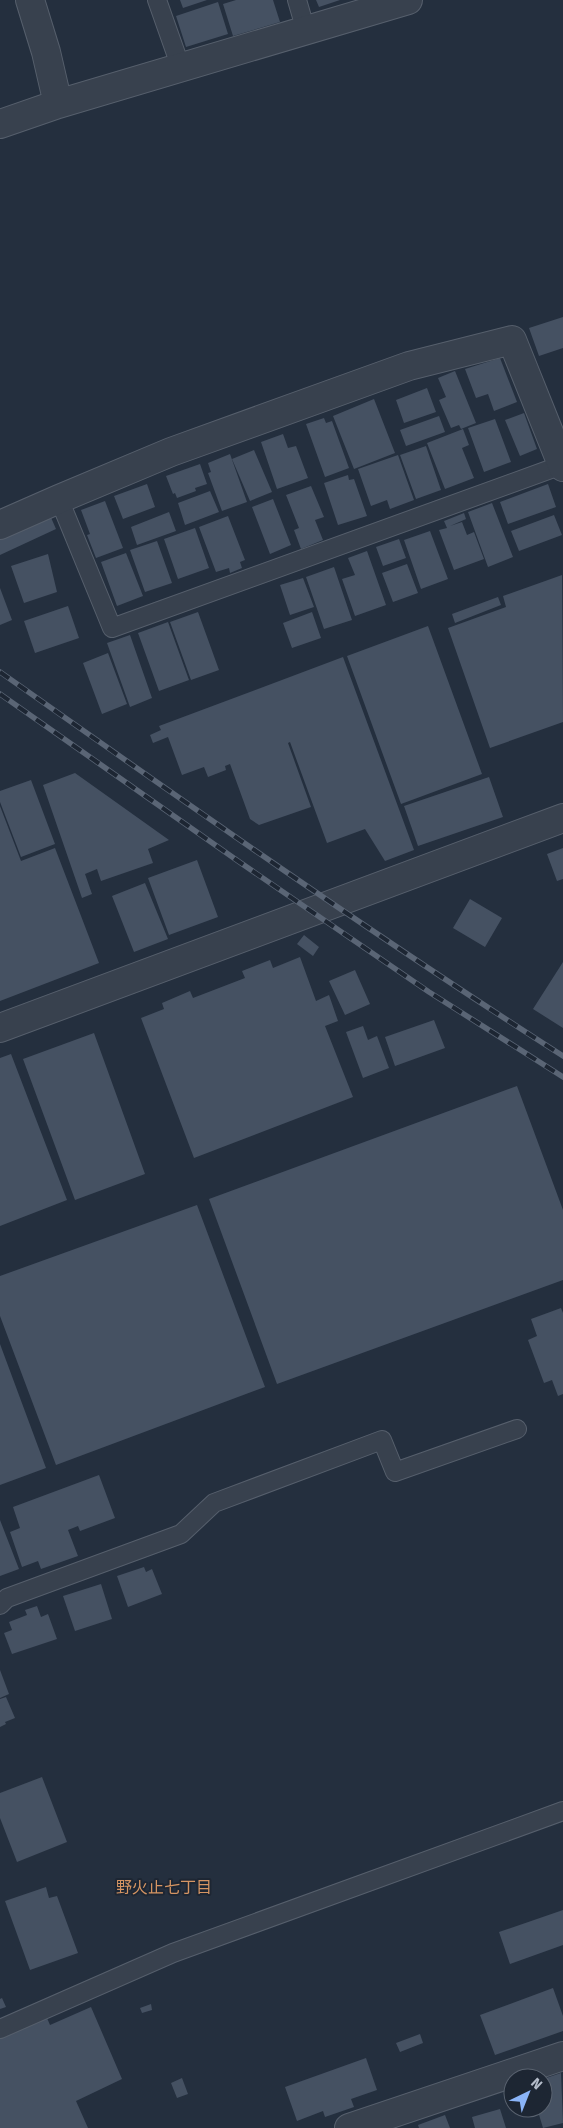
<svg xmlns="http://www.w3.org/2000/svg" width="563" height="2128" viewBox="0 0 563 2128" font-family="'Fira Sans','Noto Sans JP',sans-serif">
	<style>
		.building { fill: #455162 }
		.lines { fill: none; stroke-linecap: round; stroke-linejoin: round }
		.service-casing { stroke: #565f6c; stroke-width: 20 }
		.minor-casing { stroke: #565f6c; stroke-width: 30 }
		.service { stroke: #38414e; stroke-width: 18 }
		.minor { stroke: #38414e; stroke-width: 28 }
		.rail-casing { stroke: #5a6575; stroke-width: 5.5 }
		.rail { stroke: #1d2633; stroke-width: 4; stroke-dasharray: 11; stroke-linecap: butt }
		.labels { text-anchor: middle; stroke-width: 4; stroke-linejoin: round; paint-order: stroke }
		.neighbourhood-label { font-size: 16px; fill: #d59563; stroke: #1d2633 }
	</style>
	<rect width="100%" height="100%" fill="#242f3e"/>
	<!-- building -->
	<path class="building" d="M180,0H207L183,8Z
		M236,0H273L280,22L233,36L223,4Z
		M316,0H340L319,7Z
		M218,2L228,34L186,47L176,16Z
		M563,317V348L539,356L529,328Z
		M500,358L517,402L494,411L488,394L476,398L465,369Z
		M455,371L476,423L461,429L459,425L451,428L439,400L446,397L438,378Z
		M427,388L436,412L404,423L396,400Z
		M374,399L395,453L354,469L333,416Z
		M524,413L537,449L520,456L505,420Z
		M439,416L445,432L406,446L400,430Z
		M324,418L326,423L332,421L349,468L325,477L306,424Z
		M495,419L511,462L484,472L468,428Z
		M463,429L469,445L462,448L474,478L445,489L427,443Z
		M283,434L288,448L296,446L308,478L277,489L261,442Z
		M426,446L441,490L416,499L400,455Z
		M254,450L272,492L250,501L232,459Z
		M230,454L247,502L222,511L208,473L211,472L208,463Z
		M398,455L414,500L390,509L387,500L371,506L358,469Z
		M200,464L207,484L195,488L196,491L177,498L175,493L173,494L166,476Z
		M348,475L349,480L354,479L367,516L338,525L324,483Z
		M147,484L155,507L123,519L114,496Z
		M548,484L556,507L508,524L500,502Z
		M311,486L324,517L315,520L323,540L301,549L294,530L299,528L286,495Z
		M210,491L219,512L185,525L178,503Z
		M273,499L291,545L270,554L252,507Z
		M105,501L123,548L96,558L87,535L90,534L81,510Z
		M492,503L513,557L488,567L468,512Z
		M46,506L56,529L0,555V527Z
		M169,512L176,531L137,545L131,527Z
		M464,513L466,519L450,526L462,522L467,535L474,532L484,559L454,570L439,530L447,528L444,521Z
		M554,515L562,535L519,551L511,531Z
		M228,516L245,560L240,562L242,568L230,573L229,568L216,572L199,527Z
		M195,528L209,568L178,579L164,539Z
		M430,531L448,579L421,589L404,540Z
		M399,539L406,558L383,566L376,547Z
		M157,541L172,583L145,592L130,550Z
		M367,551L386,605L355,616L342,579L355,575L348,558Z
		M126,553L143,596L117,606L101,562Z
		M48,554L57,592L24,603L11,566Z
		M407,564L418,593L393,602L382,573Z
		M334,567L352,620L324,629L306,577Z
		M562,575L563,722L490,748L448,628L506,607L503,596Z
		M303,578L314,607L290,615L280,585Z
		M0,588L12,620L0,625Z
		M498,597L501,605L455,623L452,614Z
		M68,606L79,638L35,653L24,621Z
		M198,612L219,670L191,680L170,622Z
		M312,612L321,638L292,648L283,623Z
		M168,622L189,680L159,691L138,633Z
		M428,626L482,774L401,804L347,656Z
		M130,635L152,698L130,707L107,643Z
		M108,653L127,704L102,714L83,663Z
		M343,657L414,850L385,861L365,829L327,843L290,742L288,743L311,807L259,825L250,819L230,764L225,766L226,770L208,777L204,767L182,775L168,737L153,743L150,735L161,730L159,726Z
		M75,773L169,840L148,849L153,863L101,881L97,869L85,874L92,894L82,898L43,785Z
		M489,777L503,817L418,846L404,806Z
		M31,780L55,844L21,857L0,802V791Z
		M0,806L21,861L55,848L99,963L0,1001Z
		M563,848V879L557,881L547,854Z
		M197,860L218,917L169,935L148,878Z
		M145,883L168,939L134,952L112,896Z
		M470,899L502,918L485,947L453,928Z
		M304,935L319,947L313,956L297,944Z
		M300,957L316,1001L329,995L338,1021L325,1026L353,1097L194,1158L141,1018L164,1009L162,1003L190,991L193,998L245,978L242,971L270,960L273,968Z
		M563,962V1028L533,1009Z
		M355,970L370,1004L345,1015L329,981Z
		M434,1020L445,1048L395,1066L385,1037Z
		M363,1026L368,1040L377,1036L389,1068L363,1078L346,1032Z
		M94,1033L145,1174L75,1200L23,1059Z
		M11,1054L67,1200L0,1226V1058Z
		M517,1086L563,1210V1280L277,1384L209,1199Z
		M197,1205L265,1387L56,1465L0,1316V1276Z
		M561,1308L563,1313V1394L558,1396L552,1380L544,1383L528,1340L537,1336L531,1319Z
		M0,1344L46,1468L0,1485Z
		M99,1475L115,1518L80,1531L78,1526L68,1530L78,1556L41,1569L38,1561L22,1567L10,1532L20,1528L13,1507Z
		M0,1520L19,1569L0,1576Z
		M144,1567L146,1572L152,1569L162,1594L128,1607L117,1576Z
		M101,1584L112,1619L75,1631L63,1596Z
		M37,1606L41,1617L48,1614L57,1639L12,1654L4,1633L12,1630L9,1622L27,1615L25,1610Z
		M0,1670L9,1694L0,1698Z
		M6,1697L15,1718L5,1722L6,1724L0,1727V1699Z
		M42,1777L67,1842L17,1862L0,1818V1793Z
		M46,1887L49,1898L57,1896L78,1953L30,1970L5,1901Z
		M563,1910V1945L510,1964L499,1932Z
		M553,1988L563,2016V2031L495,2055L480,2015Z
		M2,1998L6,2007L0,2009V1999Z
		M151,2004L152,2010L142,2013L140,2008Z
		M91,2007L122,2079L76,2101L88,2128H0V2038L47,2018L50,2025Z
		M420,2034L423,2043L400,2052L396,2043Z
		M366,2058L377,2090L351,2099L354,2107L325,2117L323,2111L297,2121L285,2087Z
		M561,2073L563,2123L543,2128L537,2108H543V2089L549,2087L546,2078Z
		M182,2078L188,2094L177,2098L171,2083Z
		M500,2109L506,2128H475L472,2117Z
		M445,2115L450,2128H419L418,2125Z"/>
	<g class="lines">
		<defs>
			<path id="service" d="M157,0L181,68
				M297,0L306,31
				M59,499L112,628L562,465
				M0,1605L7,1598L181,1534L214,1503L382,1440L395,1472L517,1429
				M0,2029L173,1953L563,1811"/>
			<path id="minor" d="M30,0L46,52L58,104
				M0,124L58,104L408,0
				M0,525L59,499L171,452L409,366L512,340L563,467
				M0,1028L563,818
				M349,2128L563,2056"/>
		</defs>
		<!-- service casing -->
		<use href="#service" class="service-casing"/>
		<!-- minor casing -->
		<use href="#minor" class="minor-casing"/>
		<!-- service -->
		<use href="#service" class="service"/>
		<!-- minor -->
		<use href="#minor" class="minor"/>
		<defs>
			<path id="rail" d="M0,672C186,803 372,934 563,1056
				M0,694L238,861L429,992L563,1077"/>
		</defs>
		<!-- rail casing -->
		<use href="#rail" class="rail-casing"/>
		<!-- rail -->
		<use href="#rail" class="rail"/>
	</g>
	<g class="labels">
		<!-- neighbourhood labels -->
		<g class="neighbourhood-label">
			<text x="164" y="1893">野火止七丁目</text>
		</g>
	</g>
	<!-- north arrow -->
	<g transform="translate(528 2093) rotate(43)"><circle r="24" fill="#1d2633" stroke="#59626f"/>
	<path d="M0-4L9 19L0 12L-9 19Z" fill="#8ab4f8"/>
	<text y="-8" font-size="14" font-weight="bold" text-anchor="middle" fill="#b4bcc9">N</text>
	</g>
</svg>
